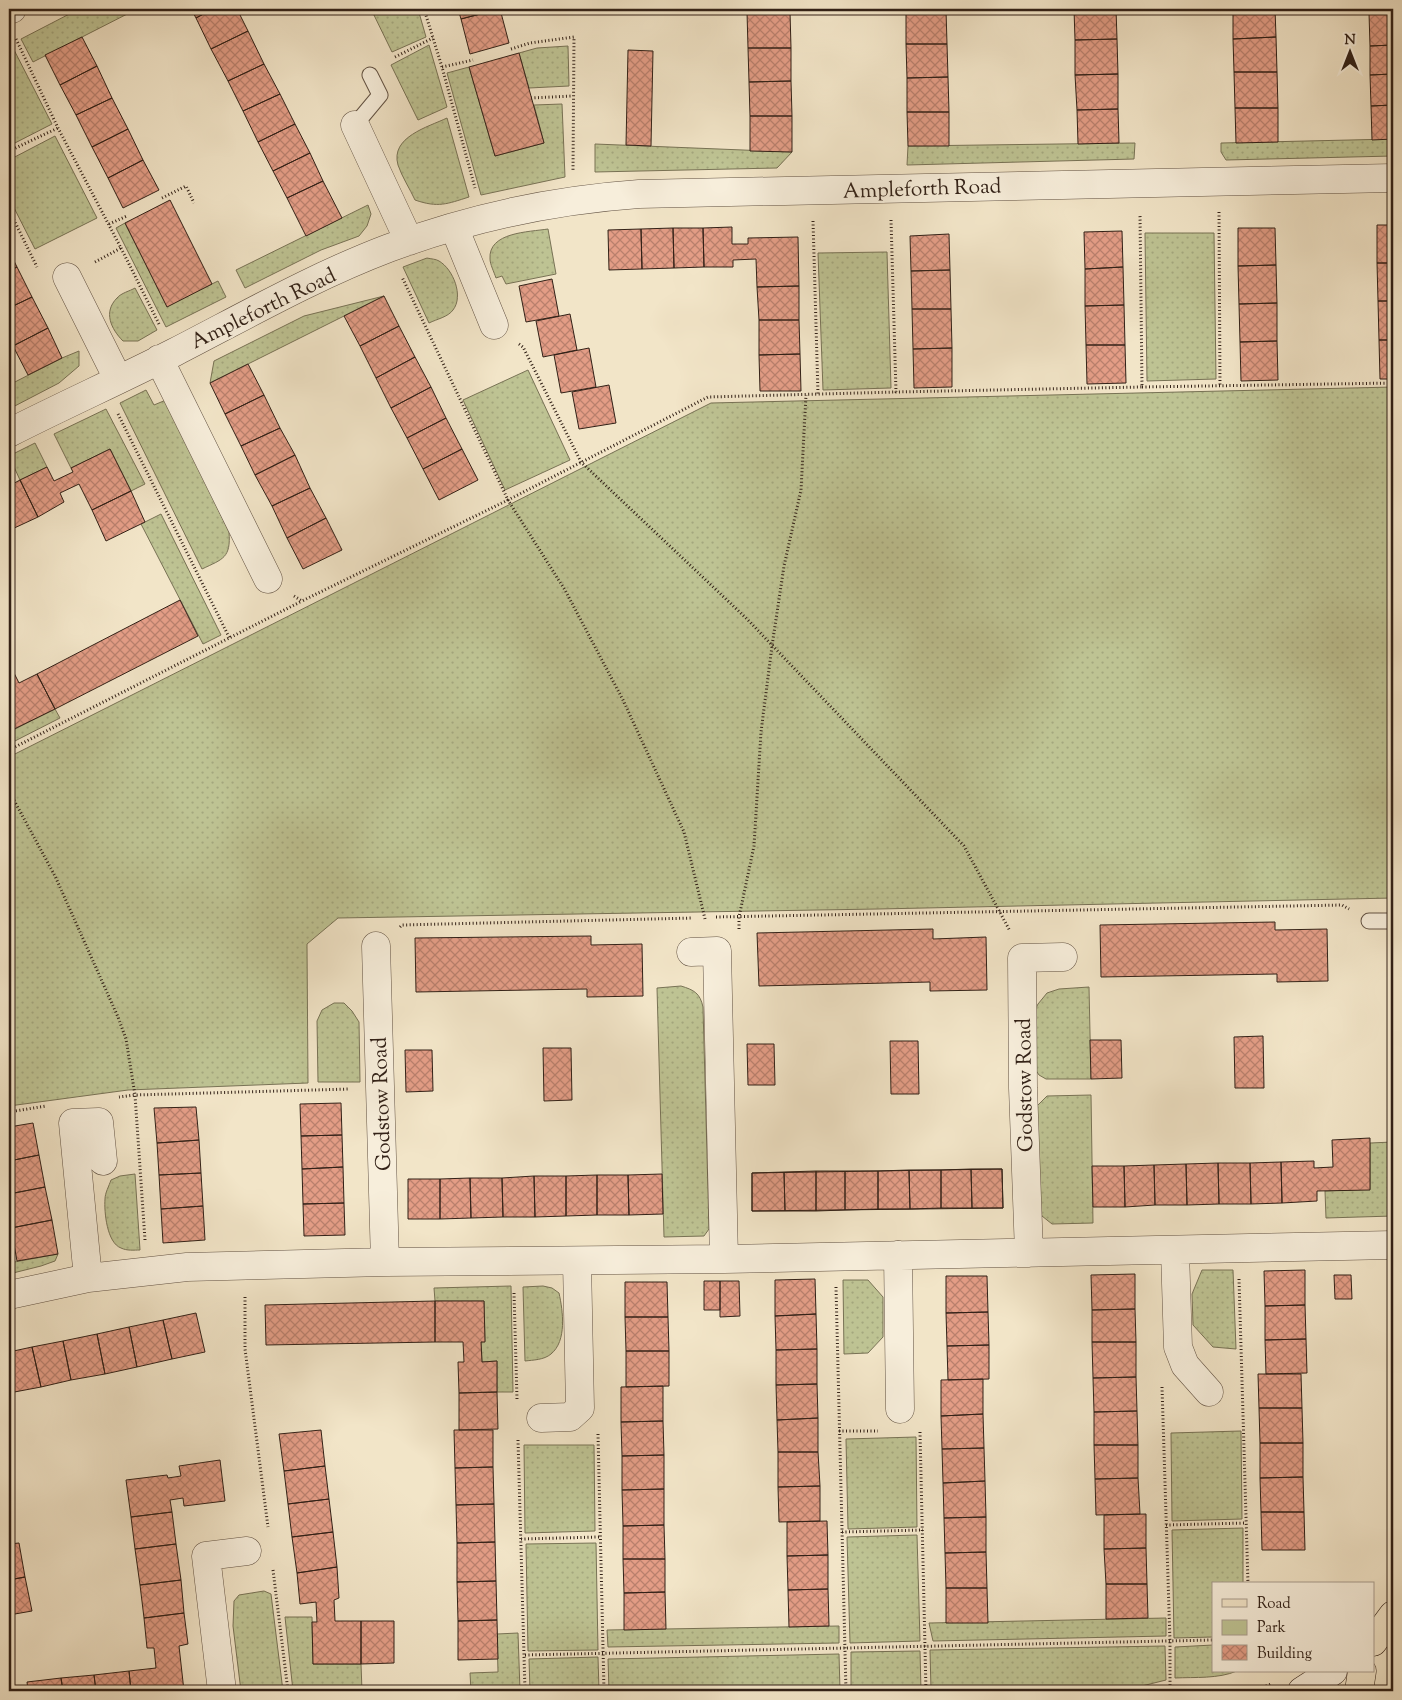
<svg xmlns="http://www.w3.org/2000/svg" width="1402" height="1700" viewBox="0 0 1402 1700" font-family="'Sorts Mill Goudy',serif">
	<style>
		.green { fill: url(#green-dots); stroke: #787255 }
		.building { fill: url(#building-cross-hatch); stroke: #322117 }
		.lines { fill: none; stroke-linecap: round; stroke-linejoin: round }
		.lane-casing { stroke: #625243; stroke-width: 17 }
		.street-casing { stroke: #625243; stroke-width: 29 }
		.secondary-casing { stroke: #322117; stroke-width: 29 }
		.primary-casing { stroke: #322117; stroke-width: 29 }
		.path { stroke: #322117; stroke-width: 3; stroke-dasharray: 1 2.5; stroke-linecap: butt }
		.lane { stroke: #f7eedb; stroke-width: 15 }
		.street { stroke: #f7eedb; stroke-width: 28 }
		.secondary { stroke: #f7eedb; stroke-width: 28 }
		.primary { stroke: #f2e5c8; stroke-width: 28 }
		.labels { text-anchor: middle; stroke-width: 4.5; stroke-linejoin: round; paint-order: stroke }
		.street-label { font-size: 21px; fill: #322117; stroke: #f7eedb }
	</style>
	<defs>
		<pattern id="green-dots" width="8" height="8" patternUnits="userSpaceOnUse" patternTransform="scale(1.25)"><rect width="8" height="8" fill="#bec393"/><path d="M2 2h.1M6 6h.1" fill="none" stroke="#a4a77e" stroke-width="1.8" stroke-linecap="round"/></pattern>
		<pattern id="building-cross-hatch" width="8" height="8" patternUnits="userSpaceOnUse" patternTransform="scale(1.25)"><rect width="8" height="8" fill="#e39d86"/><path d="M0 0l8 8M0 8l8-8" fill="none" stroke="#b9806d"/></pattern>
	</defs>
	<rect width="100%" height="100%" fill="#f2e5c8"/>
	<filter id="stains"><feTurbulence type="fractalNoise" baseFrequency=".004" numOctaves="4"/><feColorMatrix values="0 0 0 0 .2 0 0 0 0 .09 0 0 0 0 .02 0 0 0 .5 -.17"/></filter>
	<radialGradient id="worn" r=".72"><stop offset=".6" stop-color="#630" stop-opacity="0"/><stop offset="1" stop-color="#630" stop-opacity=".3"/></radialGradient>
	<!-- green -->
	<path class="green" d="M79,9H137L33,62L21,39Z
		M371,9H418L426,37L392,52Z
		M11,44L52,124L9,146V45Z
		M429,45L447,107L418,120L391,65Z
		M568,46L569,86L529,88L519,53L537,48Z
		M469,67L495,156L544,143L534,105L562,104L565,177L481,195L447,73Z
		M447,118L469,197C447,204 438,208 415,200C410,189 402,177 398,165C390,137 428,127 447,118Z
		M55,136L97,218L35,249L9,198V160Z
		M1393,139V156L1226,160L1221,152V143Z
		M1135,143L1134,159L907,165L908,146Z
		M595,144L792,152L777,168L595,172Z
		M368,205L371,214L367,226L359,236L321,250L245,288L236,270Z
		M125,223L167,306L218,281L226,297L166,327L116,228Z
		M548,229L556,274L506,284L502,276L496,278C494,272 490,264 490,259C488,232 529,232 548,229Z
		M1145,233H1214L1216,379L1147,381Z
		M887,252L891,388L823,390L818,253Z
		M427,258C431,259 436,259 439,261C453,269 464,296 453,310C448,317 437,319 429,323L403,267Z
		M135,288L157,330L138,341H123C111,329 103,312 117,298C121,293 130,291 135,288Z
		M384,296L210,383L214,361L304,316Z
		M79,351V366L59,383L9,409V385L62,358Z
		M528,370L570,460L505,490L463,400Z
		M1393,387V898L878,909L338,918L307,944L308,1083L128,1090L9,1106V757L711,403Z
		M146,390L154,405L166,400L229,532C231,558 223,559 202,569L120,403Z
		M106,409L145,484L131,491L110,449L71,468L54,434Z
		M35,443L47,467L20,480L9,456Z
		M161,514L221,635L203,644L141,524Z
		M55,709L60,718L9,744V728L11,731Z
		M681,986C694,990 700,993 703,1007L709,1229L704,1236L664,1237L657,988Z
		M1089,987L1091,1079H1046L1039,1075L1035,1069L1034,1012L1038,1004L1047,993L1059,989Z
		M334,1003H344L352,1011L359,1022L360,1082H318L317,1021L322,1010Z
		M1091,1095L1093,1223L1052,1224L1042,1216L1037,1205L1036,1107L1047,1096Z
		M1393,1142V1216L1326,1218L1325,1191L1370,1189V1143Z
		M135,1174L140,1250C134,1250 127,1251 121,1248C107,1243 104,1212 105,1199C105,1193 109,1186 111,1180L120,1176Z
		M58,1254L55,1261L41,1266L9,1274V1263Z
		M1202,1270H1233L1236,1349L1213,1347L1193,1325L1192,1294Z
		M843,1280H868L883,1297V1337L868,1353L844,1354Z
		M511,1286L513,1392H497V1361L482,1362L481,1342L485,1341L484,1301H435L434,1288Z
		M543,1286L552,1288L559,1293C563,1311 567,1341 551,1354C544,1360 533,1360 525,1361L523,1287Z
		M1241,1431L1242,1519L1172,1521L1171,1433Z
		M916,1437L917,1527L848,1529L846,1439Z
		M524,1445H594L595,1531L525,1533Z
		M1243,1528V1584H1213V1637L1174,1638L1172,1530Z
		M917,1535L920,1641L850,1643L847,1537Z
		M596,1543L598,1650L528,1651L526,1544Z
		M264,1591L271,1594L283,1691H241L233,1626L234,1601L239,1595Z
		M285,1617H312L313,1664H361L362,1691H293Z
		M1166,1618V1636L933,1641L929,1623Z
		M839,1626V1643L608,1647L607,1630Z
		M518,1633L520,1691H471L470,1673L498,1672L497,1634Z
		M1213,1645V1671H1237C1218,1679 1195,1677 1175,1678V1647Z
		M1165,1646L1166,1680L1142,1686L931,1690L930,1650Z
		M920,1651L921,1691H851V1652Z
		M839,1654L840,1691H609L608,1659Z
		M598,1657L599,1691H530L529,1659Z"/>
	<!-- building -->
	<path class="building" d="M191,9H213L196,18Z
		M213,9H237L248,31L211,49L196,18Z
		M458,9H499L461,19Z
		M500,9L509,43L470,54L461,19Z
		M747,9H801V10H790V12H747Z
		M906,9H946V10L906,11Z
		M1074,9H1116L1117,39L1075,40Z
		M1233,9H1275L1276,37L1233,39Z
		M1369,9H1393V13H1369Z
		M946,10L947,44H906V11Z
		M747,12H790L791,48H748Z
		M1369,13H1393V45L1370,46Z
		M248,31L264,64L228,81L211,49Z
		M82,37L97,66L60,85L45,55Z
		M1276,37L1277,72H1234L1233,39Z
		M1117,39L1118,74L1075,75V40Z
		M906,44H947L948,77L907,78Z
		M1393,45V74L1370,75V46Z
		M748,48H791V81L749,82Z
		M628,50L653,51L651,146L626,145Z
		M519,53L544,143L495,156L469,67Z
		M264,64L280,94L243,111L228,81Z
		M97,66L112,98L76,115L60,85Z
		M1234,72H1277L1278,108H1235Z
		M1118,74V109L1077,110L1075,75Z
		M1393,74V105L1371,106L1370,75Z
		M948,77L949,112H907V78Z
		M791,81L792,116H750L749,82Z
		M280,94L295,124L258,142L243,111Z
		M112,98L128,129L92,147L76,115Z
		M1393,105V139L1372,140L1371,106Z
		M1235,108H1278V142L1236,143Z
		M1118,109L1119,143L1078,144L1077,110Z
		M907,112H949V146H908Z
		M750,116H792V152L750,151Z
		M295,124L310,153L273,171L258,142Z
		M128,129L143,160L108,178L92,147Z
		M310,153L323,181L287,198L273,171Z
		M143,160L159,190L123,208L108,178Z
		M323,181L342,218L306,236L287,198Z
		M170,200L212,284L167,307L125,223Z
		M1377,225H1393V263H1377Z
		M732,227V244H748V238L798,237L799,286L757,287L756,259L733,260V267H704L703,228Z
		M673,228L674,268L642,269L641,229Z
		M673,228H703L704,267L674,268Z
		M1238,228H1275L1276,265L1238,266Z
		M641,229L642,269L609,270L608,230Z
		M1122,231L1123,267L1085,269L1084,232Z
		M949,234L950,270L911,271L910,236Z
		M9,251L17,267L9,271Z
		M1377,263H1393V301H1378Z
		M1276,265L1277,303L1239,304L1238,266Z
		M17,267L32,297L9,308V271Z
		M1123,267L1124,305L1085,306V269Z
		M950,270L951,309H912L911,271Z
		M552,279L559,316L526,322L519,286Z
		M799,286V320H759L757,287Z
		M384,296L399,326L360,346L344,316Z
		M32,297L48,328L13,346L9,338V308Z
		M1378,301H1393V340H1379Z
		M1277,303V341L1240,342L1239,304Z
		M1124,305L1125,345H1086L1085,306Z
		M912,309H951L952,348L913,349Z
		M570,314L577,350L543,357L536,321Z
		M759,320H799L800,354L759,355Z
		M399,326L415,357L376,378L360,346Z
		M48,328L62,358L28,375L13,346Z
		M1379,340H1393V379H1380Z
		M1277,341L1278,380L1241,381L1240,342Z
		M1086,345H1125L1126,383L1087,384Z
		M589,348L596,387L561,393L554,355Z
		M952,348V387L914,388L913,349Z
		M800,354L801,391H760L759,355Z
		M415,357L431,387L391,408L376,378Z
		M248,364L264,395L225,414L210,383Z
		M609,385L616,423L579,429L572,392Z
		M431,387L446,418L407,438L391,408Z
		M264,395L280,428L241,446L225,414Z
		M446,418L462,449L423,469L407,438Z
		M280,428L295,455L255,475L241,446Z
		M110,449L131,491L92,510L79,484L60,493L64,502L38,517L20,480L47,467L54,481L73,472L71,468Z
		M462,449L478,480L439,500L423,469Z
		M295,455L310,488L272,506L255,475Z
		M20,480L38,517L10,530L9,526V486Z
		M310,488L326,518L287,538L272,506Z
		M131,491L145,522L106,541L92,510Z
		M326,518L342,550L303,569L287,538Z
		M180,600L198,636L55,709L37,674Z
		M9,663L19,683L37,674L55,709L10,731L9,728Z
		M1275,922V930L1327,929L1328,981L1277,982V974L1101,977L1100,925Z
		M933,929V939L986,937L987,990L930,991V982L759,986L757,933Z
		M591,936V945L642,944L643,996L587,997V989L416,992L415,938Z
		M1388,996H1393V1032H1389Z
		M1389,1032H1393V1066H1389Z
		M1263,1036L1264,1088H1235L1234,1037Z
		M1090,1040H1121L1122,1078L1091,1079Z
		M890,1041H918L919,1094H891Z
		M747,1044H774L775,1085H748Z
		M543,1048H571L572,1100L544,1101Z
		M405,1050H432L433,1091L406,1092Z
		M1389,1066H1393V1100H1390Z
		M1390,1100H1393V1137H1391Z
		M341,1103L342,1135L301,1136L300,1104Z
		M196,1107L199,1140L157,1143L154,1108Z
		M33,1123L39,1155L9,1161V1127Z
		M342,1135L343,1167L302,1169L301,1136Z
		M1370,1138V1190L1317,1191V1201L1282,1203L1281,1162L1314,1161V1168L1333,1167L1332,1140Z
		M199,1140L201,1173L159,1175L157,1143Z
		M39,1155L45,1187L9,1194V1161Z
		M1281,1162L1282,1203L1251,1204L1250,1163Z
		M1218,1163L1219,1204L1187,1205L1186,1164Z
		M1218,1163H1250L1251,1204H1219Z
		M1186,1164L1187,1205H1155L1154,1165Z
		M1154,1165L1155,1205L1125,1207L1124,1166Z
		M1092,1166H1124L1125,1207H1093Z
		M343,1167L344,1203L303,1204L302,1169Z
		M971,1169H1002L1003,1208H972Z
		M971,1169L972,1208H941V1170Z
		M1002,1169L1003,1208L752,1211V1173Z
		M909,1170L910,1209H878V1171Z
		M909,1170H941V1208L910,1209Z
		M816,1171V1211H785L784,1172Z
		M816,1171H845V1210L816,1211Z
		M845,1171H878V1209L845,1210Z
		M784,1172L785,1211H752V1173Z
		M201,1173L203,1206L161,1209L159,1175Z
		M662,1174L663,1214L629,1215L628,1175Z
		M597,1175H628L629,1215H597Z
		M597,1175V1215L566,1216V1176Z
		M534,1176H566V1216L535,1217Z
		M534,1176L535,1217H503L502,1178Z
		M470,1178H502L503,1217L471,1218Z
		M470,1178L471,1218L440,1219V1179Z
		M408,1179H440V1219H408Z
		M45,1187L52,1220L11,1228L9,1217V1194Z
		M344,1203L345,1235L304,1236L303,1204Z
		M203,1206L205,1240L163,1243L161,1209Z
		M52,1220L58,1254L17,1261L11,1228Z
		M1305,1270V1305L1265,1306L1264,1271Z
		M1135,1274V1309L1092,1310L1091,1275Z
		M1334,1275H1351L1352,1299H1335Z
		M946,1276H987L988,1312L946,1313Z
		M815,1279L816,1314L775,1316V1280Z
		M704,1281H720V1310H704Z
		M720,1281H739L740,1316L720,1317Z
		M625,1282H667L668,1317H625Z
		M435,1301V1342L266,1345L265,1305Z
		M435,1301H484L485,1342H481L482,1362L497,1361V1392L459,1393L458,1362H464L463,1342H435Z
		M1305,1305L1306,1339L1265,1340V1306Z
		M1135,1309L1136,1342H1092V1310Z
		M988,1312L989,1345L947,1346L946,1313Z
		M196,1313L205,1352L172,1359L163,1320Z
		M816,1314L817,1349L776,1350L775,1316Z
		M625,1317H668L669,1351H626Z
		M163,1320L172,1359L137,1367L129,1327Z
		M129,1327L137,1367L105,1374L97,1334Z
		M97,1334L105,1374L71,1380L63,1341Z
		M1306,1339L1307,1373L1266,1374L1265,1340Z
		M63,1341L71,1380L41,1387L32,1347Z
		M1092,1342H1136V1377L1093,1378Z
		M989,1345V1379L948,1380L947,1346Z
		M32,1347L41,1387L9,1393V1352Z
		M817,1349V1384L776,1385V1350Z
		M626,1351H669V1386L626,1387Z
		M1258,1374H1301L1302,1408H1259Z
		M1136,1377L1137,1411L1094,1412L1093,1378Z
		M983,1379V1414L941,1416V1380Z
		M817,1384L818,1418L777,1420L776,1385Z
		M663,1386V1421L621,1422V1387Z
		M497,1392L498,1429L459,1430V1393Z
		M1259,1408H1302L1303,1443H1260Z
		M1137,1411L1138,1445H1094V1412Z
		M983,1414L984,1448L942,1449L941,1416Z
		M818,1418V1452H778L777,1420Z
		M663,1421L664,1455L622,1456L621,1422Z
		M321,1430L325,1466L284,1471L279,1434Z
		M454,1430H493V1467L455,1468Z
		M1260,1443H1303V1477L1260,1478Z
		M1094,1445H1138V1478L1095,1479Z
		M984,1448L985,1481L943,1483L942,1449Z
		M778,1452H818L820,1486L778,1487Z
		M664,1455V1489L622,1490V1456Z
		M220,1460L225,1501L184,1506L183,1498L170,1500L172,1512L131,1517L126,1480L167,1475L168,1478L181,1476L179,1466Z
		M325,1466L329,1499L288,1504L284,1471Z
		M493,1467L494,1504L456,1505L455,1468Z
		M1303,1477L1304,1512H1261L1260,1478Z
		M1138,1478L1140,1514L1096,1515L1095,1479Z
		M985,1481L986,1517L944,1518L943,1483Z
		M820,1486V1521L779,1522L778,1487Z
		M664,1489V1525L623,1526L622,1490Z
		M329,1499L333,1532L292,1537L288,1504Z
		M494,1504L495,1542L457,1543L456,1505Z
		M172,1512L176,1544L135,1549L131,1517Z
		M1261,1512H1304L1305,1550H1262Z
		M1146,1514V1548L1104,1549V1515Z
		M986,1517V1552L945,1553L944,1518Z
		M827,1521L828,1555L787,1556V1522Z
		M664,1525L665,1559H623V1526Z
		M333,1532L337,1567L297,1573L292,1537Z
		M495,1542L496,1581L457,1582V1543Z
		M19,1543L25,1577L9,1580V1544Z
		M176,1544L181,1580L140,1585L135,1549Z
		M1146,1548L1147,1584H1106L1104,1549Z
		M986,1552L987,1588H946L945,1553Z
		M828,1555V1589L788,1590L787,1556Z
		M623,1559H665V1592L624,1593Z
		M337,1567L339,1598L334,1600L335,1621H361V1664H313L312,1622H317L316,1602L300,1604L297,1573Z
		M25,1577L32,1611L9,1615V1580Z
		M181,1580L184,1613L144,1618L140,1585Z
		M496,1581L497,1620L458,1621L457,1582Z
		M1106,1584H1147L1148,1618L1106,1619Z
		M946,1588H987L988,1623H946Z
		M828,1589L829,1626L789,1627L788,1590Z
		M665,1592L666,1629L624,1630V1593Z
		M184,1613L188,1644L179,1646L184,1691H131L129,1671L156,1668L154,1648H147L144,1618Z
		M497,1620L498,1659L458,1660V1621Z
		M361,1621H394V1663L361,1664Z
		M129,1671L131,1691H96L94,1675Z
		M94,1675L96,1691H63L61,1678Z
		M61,1678L63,1691H28L27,1682Z"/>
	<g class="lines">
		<defs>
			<path id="lane" d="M355,125L380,95L370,75
				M1369,921H1393"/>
			<path id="street" d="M9,10L12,9
				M355,125L409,241
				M454,227L494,325
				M67,277L118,379
				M159,359L268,579
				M9,433C64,405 120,380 175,352C245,316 315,276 389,248C470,218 553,200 639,194L1393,178
				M376,946L385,1262
				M691,952L717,951L724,1259
				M1175,1251L1178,1347L1185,1365L1209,1392
				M1029,1253L1023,1088L1022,958L1063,957
				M898,1255L900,1409
				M88,1278L73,1123L99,1122L103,1161
				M9,1295L88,1278L187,1267L385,1262L724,1259L1393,1245
				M541,1418L570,1417L580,1408L577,1262
				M222,1691L206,1556L247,1551"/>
			<path id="secondary" d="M1302,1691L1333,1671"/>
			<path id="primary" d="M1373,1642L1393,1615
				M1359,1691L1362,1671"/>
		</defs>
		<!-- lane casing -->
		<use href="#lane" class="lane-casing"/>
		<!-- street casing -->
		<use href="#street" class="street-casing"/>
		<!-- secondary casing -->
		<use href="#secondary" class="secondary-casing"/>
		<!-- primary casing -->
		<use href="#primary" class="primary-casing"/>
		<!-- path -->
		<path class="path" d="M424,9L442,67L475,188
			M16,39L58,128L121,248L95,262
			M511,49L530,43L574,37L573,170
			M395,57L433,38
			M442,67L473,60
			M531,98L572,96
			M9,151L58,128
			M162,198L186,186L194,203
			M9,210L37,267
			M1219,212L1220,385
			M891,220L896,392L1142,387L1140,214
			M813,221L818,394
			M109,224L127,216
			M121,248L160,326
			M519,344L523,347L581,462L747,619L964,846L1010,931
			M1142,387L1393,383
			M118,414L230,639
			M294,596L302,601L508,500L402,277
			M9,750L302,601
			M9,791L55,876L118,1017L126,1039L135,1095L119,1097
			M716,917L1342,905L1349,909
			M705,919L684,832L623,700L565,590L508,500L708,397L896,392
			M400,927L402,925L693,918
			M739,929V917L754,846L761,732L772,646L784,566L801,490L806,395
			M9,1112L46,1106
			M145,1240L135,1095L350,1089
			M1239,1279L1248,1584
			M836,1287L846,1691
			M514,1293L517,1399
			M245,1297V1349L268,1527
			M1162,1387L1170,1642V1691
			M839,1431H878
			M920,1432L926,1691
			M598,1434L604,1691
			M518,1440L525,1691
			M1166,1525L1246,1523
			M842,1532L923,1530
			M521,1539L599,1537
			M273,1570L288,1691
			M525,1655L1213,1640
			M1253,1691L1271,1684"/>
		<!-- lane -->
		<use href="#lane" class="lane"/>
		<!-- street -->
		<use href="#street" class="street"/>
		<!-- secondary -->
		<use href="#secondary" class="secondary"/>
		<!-- primary -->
		<use href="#primary" class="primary"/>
	</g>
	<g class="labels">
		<!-- street labels -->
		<g class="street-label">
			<text transform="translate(922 188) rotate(-2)" y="7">Ampleforth Road</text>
			<text transform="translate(263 308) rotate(-26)" y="7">Ampleforth Road</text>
			<text transform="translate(1024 1085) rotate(-91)" y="7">Godstow Road</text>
			<text transform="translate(381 1104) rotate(-92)" y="7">Godstow Road</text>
		</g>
	</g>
	<!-- margin -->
	<rect width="1402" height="1700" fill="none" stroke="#f2e5c8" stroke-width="30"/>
	<rect x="10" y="10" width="1382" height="1680" fill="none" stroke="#322117" stroke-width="2.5"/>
	<rect x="15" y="15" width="1372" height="1670" fill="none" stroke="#322117"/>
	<!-- legend -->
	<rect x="1212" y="1582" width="162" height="90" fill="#f7eedb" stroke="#a89c8d"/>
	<rect x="1222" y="1599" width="25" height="8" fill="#f2e5c8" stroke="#a89c8d"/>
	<text x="1257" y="1608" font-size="15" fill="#322117">Road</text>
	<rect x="1222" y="1620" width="25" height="15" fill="#bec393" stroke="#a89c8d"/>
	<text x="1257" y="1632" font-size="15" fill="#322117">Park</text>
	<rect x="1222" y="1645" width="25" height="15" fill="url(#building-cross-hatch)" stroke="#a89c8d"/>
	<text x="1257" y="1658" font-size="15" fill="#322117">Building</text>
	<!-- north arrow -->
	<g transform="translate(1350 52)" stroke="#f7eedb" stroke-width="4" paint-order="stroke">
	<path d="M0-4L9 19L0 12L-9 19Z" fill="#322117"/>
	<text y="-8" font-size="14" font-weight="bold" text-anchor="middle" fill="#322117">N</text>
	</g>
	<rect width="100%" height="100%" filter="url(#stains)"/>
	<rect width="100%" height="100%" fill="url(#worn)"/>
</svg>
